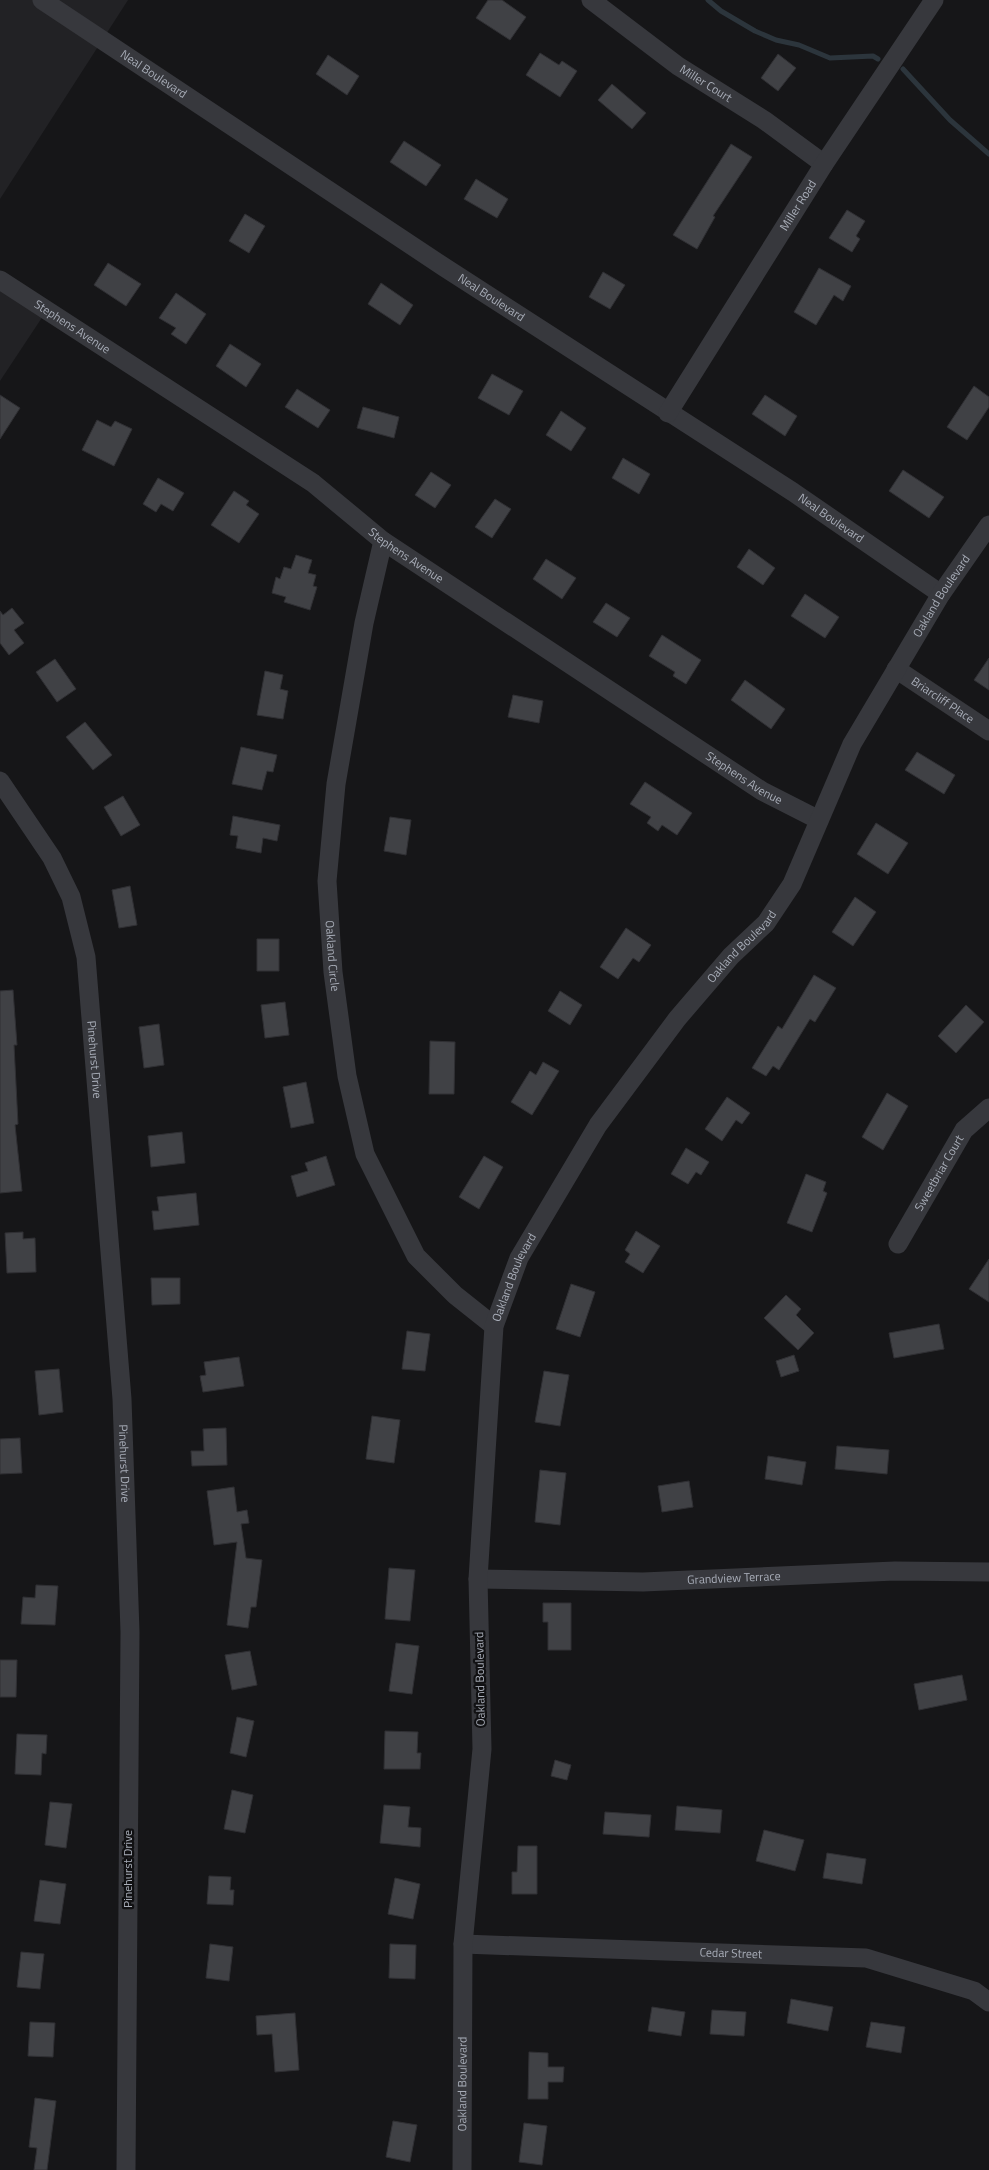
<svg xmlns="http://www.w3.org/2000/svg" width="989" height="2170" viewBox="0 0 989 2170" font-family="'Titillium Web',sans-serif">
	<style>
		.built { fill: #222225 }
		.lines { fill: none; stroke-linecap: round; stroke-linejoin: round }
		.stream { stroke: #2c353c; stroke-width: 5 }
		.building { fill: #404145; stroke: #303034 }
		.street { stroke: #37383d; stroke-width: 19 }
		.labels { text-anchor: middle; stroke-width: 4.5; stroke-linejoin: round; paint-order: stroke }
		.street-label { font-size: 12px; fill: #a8adb8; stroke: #111113 }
	</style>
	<rect width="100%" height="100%" fill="#161618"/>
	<!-- built -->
	<path class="built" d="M0,0H128L0,199Z
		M0,275L45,313L0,381Z"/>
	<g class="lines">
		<!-- stream -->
		<path class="stream" d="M708,0L721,11L755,31L776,40L799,45L830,58L873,56L878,59
			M903,69L950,120L989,154"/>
	</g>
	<!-- building -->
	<path class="building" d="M488,0H502L526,17L510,40L476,18Z
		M540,53L559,65L562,61L577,71L560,97L526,75Z
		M778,54L796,68L778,91L761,78Z
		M328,55L359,76L347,95L316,74Z
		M612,84L646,113L632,129L598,100Z
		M404,141L441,165L426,186L390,162Z
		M731,144L752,157L713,216L715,217L697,249L673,235Z
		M476,179L508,199L497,218L464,199Z
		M847,210L865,221L856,236L860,239L852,252L829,238Z
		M245,214L265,226L249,253L229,241Z
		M108,263L141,284L126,306L94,285Z
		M819,268L851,286L843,301L834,295L816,325L794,312Z
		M603,272L625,285L610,309L589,297Z
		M381,283L413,305L400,325L368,304Z
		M176,293L206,314L186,344L171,334L176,328L159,318Z
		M230,344L261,364L246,387L216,366Z
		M492,374L523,391L509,415L478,398Z
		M974,386L989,397V407L967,440L947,427Z
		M297,389L330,410L318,428L285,407Z
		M0,395L20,408L0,439Z
		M765,395L797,416L785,436L752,414Z
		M363,407L399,417L394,438L357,428Z
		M561,411L586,428L571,451L546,435Z
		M97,420L111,427L115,421L132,429L114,466L82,450Z
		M623,458L650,474L639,494L612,478Z
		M903,470L944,497L929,518L889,491Z
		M431,472L451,485L435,508L415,495Z
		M158,478L184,493L173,511L161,504L156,512L143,504Z
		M234,491L249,501L246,505L259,514L239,543L211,525Z
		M495,499L511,509L492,538L475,527Z
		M749,549L775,568L763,585L737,567Z
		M296,555L312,560L308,573L316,575L313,586L317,587L310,610L284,602L286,597L272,593L276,577L280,579L284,567L291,569Z
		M546,559L576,578L562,599L533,579Z
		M805,594L839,617L825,638L791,616Z
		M606,603L630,618L617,637L593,622Z
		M12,608L24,623L14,630L24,643L9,655L0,643V611L3,615Z
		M662,635L701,660L686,684L673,676L675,672L649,656Z
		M989,658V690L974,680Z
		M55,659L76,689L57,702L36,672Z
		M265,671L283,675L280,689L288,691L283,719L257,715Z
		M745,680L785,709L771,729L731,700Z
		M513,695L543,701L539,723L508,717Z
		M85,722L112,755L93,770L66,737Z
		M241,747L277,755L273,772L267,771L262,790L232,784Z
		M917,752L955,775L944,794L905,770Z
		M645,782L692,813L677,835L662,825L658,831L647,823L651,817L630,804Z
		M123,796L140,825L121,836L104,807Z
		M233,816L280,825L277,841L263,838L261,853L236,848L238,836L230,835Z
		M390,817L411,820L406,855L384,851Z
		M876,823L908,843L888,874L857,854Z
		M130,886L137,925L119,928L112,890Z
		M855,897L876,912L853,946L832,932Z
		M626,928L651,945L639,962L633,958L618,979L600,967Z
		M257,939H279V971H257Z
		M814,975L836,988L815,1022L810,1019L779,1070L773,1066L766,1076L752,1068L778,1026L782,1029Z
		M13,990L17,1045H14L18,1124L15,1125L22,1191L0,1193V991Z
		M560,991L582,1005L570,1025L548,1011Z
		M285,1002L289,1035L265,1038L261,1005Z
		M966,1005L984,1022L956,1053L938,1036Z
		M159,1024L164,1065L144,1068L139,1027Z
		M430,1041L455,1042L454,1094H429Z
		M543,1062L559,1071L532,1115L511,1102L530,1071L536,1075Z
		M306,1082L314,1123L291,1128L283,1087Z
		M887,1093L908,1106L883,1150L862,1137Z
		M727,1097L750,1113L742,1124L736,1120L722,1141L705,1129Z
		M182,1132L185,1163L151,1167L148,1136Z
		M686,1148L709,1162L701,1175L696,1172L688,1184L671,1174Z
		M326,1156L335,1185L297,1197L291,1176L308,1171L305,1163Z
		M484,1156L503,1167L479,1209L459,1197Z
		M806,1174L826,1182L823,1191L827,1193L812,1232L787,1223Z
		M196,1193L199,1225L154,1230L152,1211H159L157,1197Z
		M636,1231L660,1246L643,1273L625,1262L630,1254L625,1250Z
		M23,1232V1239L35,1238L36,1272L7,1273L5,1233Z
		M989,1259V1302L969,1289Z
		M151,1278H180V1304L152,1305Z
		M571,1284L595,1292L580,1337L556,1329Z
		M786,1295L801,1309L796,1315L814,1333L798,1350L764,1318Z
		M939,1324L944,1349L894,1358L889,1333Z
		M407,1331L430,1334L425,1371L402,1369Z
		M794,1355L799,1371L781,1377L776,1361Z
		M239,1357L244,1386L203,1392L200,1376L206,1375L204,1362Z
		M59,1369L63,1412L39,1415L35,1371Z
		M544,1371L569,1375L560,1426L535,1422Z
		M372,1416L400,1420L394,1463L366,1459Z
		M226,1428L227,1465L192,1466L191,1451H204L203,1429Z
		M20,1438L22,1473L0,1474V1439Z
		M837,1446L889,1450L887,1474L835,1469Z
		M768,1456L806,1462L802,1485L765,1479Z
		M540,1470L566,1473L560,1525L535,1522Z
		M689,1481L693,1507L662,1512L658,1486Z
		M234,1487L237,1512L247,1510L249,1523L241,1524L246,1558L262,1560L256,1607H251L248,1628L227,1625L237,1542L214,1545L207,1491Z
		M389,1568L415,1570L410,1621L385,1619Z
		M36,1585L58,1586L55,1625L21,1624L23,1597L35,1598Z
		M543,1603H571V1650H548V1622H543Z
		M396,1643L419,1646L412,1694L389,1691Z
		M250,1651L257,1685L232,1690L225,1655Z
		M0,1660H17L16,1697H0Z
		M962,1675L967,1700L919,1710L914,1684Z
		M237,1717L254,1721L246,1757L230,1753Z
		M385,1731L418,1732L417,1753H421L420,1769H384Z
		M17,1734L47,1735L46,1754L42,1753L41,1775L15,1774Z
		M555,1760L571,1765L567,1780L551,1776Z
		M232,1790L253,1795L245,1833L224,1829Z
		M50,1802L72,1804L66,1848L45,1845Z
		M384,1805L410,1807L408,1827L421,1828L420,1847L380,1843Z
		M677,1806L722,1810L720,1833L675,1830Z
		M605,1812L651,1815L649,1837L603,1834Z
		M764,1830L804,1840L795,1871L756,1861Z
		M518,1846H537V1894H512V1872H517Z
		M827,1853L866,1859L862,1884L823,1878Z
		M209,1876L231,1877L230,1890H234L233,1905L207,1904Z
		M395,1878L420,1884L413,1919L388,1914Z
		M40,1880L66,1884L60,1924L34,1921Z
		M210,1944L233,1947L229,1981L206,1978Z
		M390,1944L416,1945L415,1979L389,1978Z
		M21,1952L44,1954L40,1989L17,1987Z
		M791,1999L833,2007L828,2031L787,2023Z
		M652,2007L685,2012L681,2036L648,2031Z
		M712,2010L746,2012L744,2036L710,2034Z
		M295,2013L299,2070L275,2072L272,2034L257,2035L256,2016Z
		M30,2022L55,2023L53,2057L28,2056Z
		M871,2022L905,2027L901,2053L866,2047Z
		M529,2052L548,2053V2067H564L563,2082H548V2099H528Z
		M35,2098L56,2101L47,2170H34L37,2148L29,2147Z
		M393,2121L417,2125L410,2162L386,2157Z
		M524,2123L547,2126L542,2165L519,2162Z"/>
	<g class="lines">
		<!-- street -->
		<g class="street">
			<path id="s1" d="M42,0L444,267L793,492L941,594"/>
			<path id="s2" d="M591,0L678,66L764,120L824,164"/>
			<path id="s3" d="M0,280L313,483L383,541L762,791L819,820"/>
			<path id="s4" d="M668,413L824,164L934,0"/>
			<path id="s5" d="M383,541L364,623L336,784L327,881L333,972L347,1076L365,1154L416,1256L455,1295L494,1326"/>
			<path id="s6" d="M896,669L989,731"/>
			<path id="s7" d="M0,781L52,858L71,897L86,957L122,1399L130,1632L126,2170"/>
			<path id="s8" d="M898,1244L964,1130L989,1108"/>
			<path id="s9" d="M478,1579L643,1582L895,1571L989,1572"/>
			<path id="s10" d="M463,1944L866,1958L974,1991L989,2002"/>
			<path id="s11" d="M462,2170L463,1944L482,1749L478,1579L494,1326L519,1258L598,1125L677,1019L731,956L766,923L792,884L852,744L941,594L989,525"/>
		</g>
	</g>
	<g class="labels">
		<!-- street labels -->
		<g class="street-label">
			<text dy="4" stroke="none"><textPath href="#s1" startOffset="134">Neal Boulevard</textPath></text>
			<text dy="4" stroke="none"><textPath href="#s2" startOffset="142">Miller Court</textPath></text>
			<text dy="4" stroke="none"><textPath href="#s4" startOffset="245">Miller Road</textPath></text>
			<text dy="4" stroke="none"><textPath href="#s1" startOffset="539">Neal Boulevard</textPath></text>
			<text dy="4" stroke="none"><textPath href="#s3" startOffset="86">Stephens Avenue</textPath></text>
			<text dy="4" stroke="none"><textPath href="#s1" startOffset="944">Neal Boulevard</textPath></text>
			<text dy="4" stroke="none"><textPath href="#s3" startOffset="491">Stephens Avenue</textPath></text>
			<text dy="4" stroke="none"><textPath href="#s11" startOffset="1708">Oakland Boulevard</textPath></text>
			<text dy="4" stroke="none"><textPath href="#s6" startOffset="56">Briarcliff Place</textPath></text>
			<text dy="4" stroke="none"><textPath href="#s3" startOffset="896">Stephens Avenue</textPath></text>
			<text dy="4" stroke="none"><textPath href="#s11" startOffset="1302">Oakland Boulevard</textPath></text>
			<text dy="4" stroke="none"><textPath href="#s5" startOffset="420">Oakland Circle</textPath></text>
			<text dy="4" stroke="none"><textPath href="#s7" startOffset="301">Pinehurst Drive</textPath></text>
			<text dy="4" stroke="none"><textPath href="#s8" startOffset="82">Sweetbriar Court</textPath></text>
			<text dy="4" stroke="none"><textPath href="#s11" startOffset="898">Oakland Boulevard</textPath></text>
			<text dy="4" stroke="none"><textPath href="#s7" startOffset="706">Pinehurst Drive</textPath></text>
			<text dy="4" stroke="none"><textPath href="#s9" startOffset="256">Grandview Terrace</textPath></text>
			<text transform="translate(480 1679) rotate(-91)" y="4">Oakland Boulevard</text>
			<text transform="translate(128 1869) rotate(-90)" y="4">Pinehurst Drive</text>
			<text dy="4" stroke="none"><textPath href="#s10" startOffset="268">Cedar Street</textPath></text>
			<text dy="4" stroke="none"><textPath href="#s11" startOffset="86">Oakland Boulevard</textPath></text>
		</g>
	</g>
</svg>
